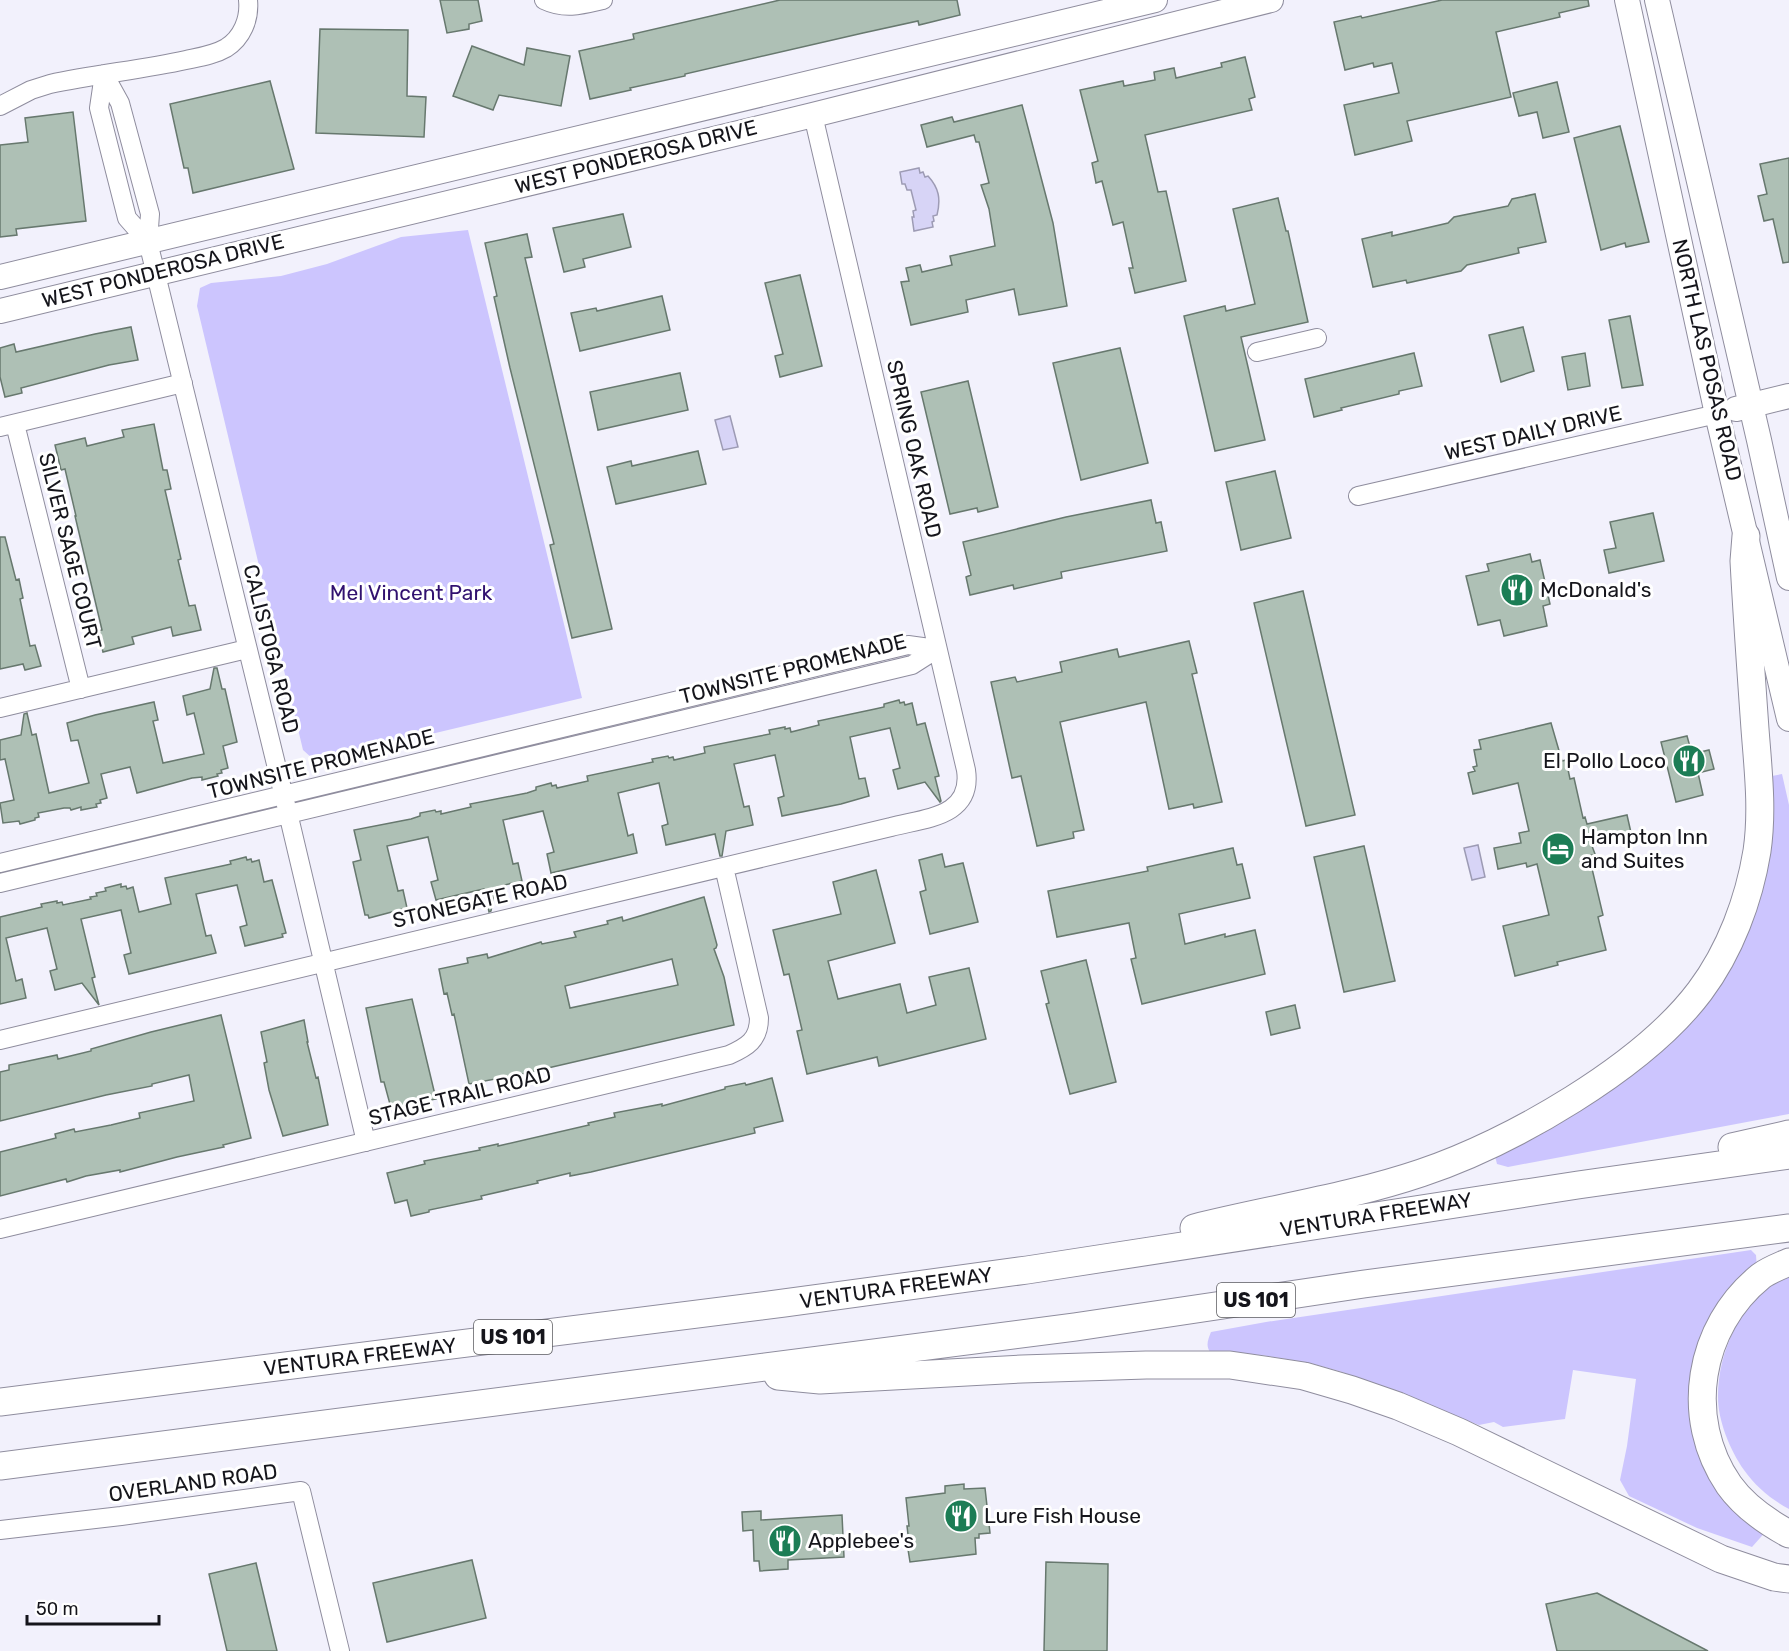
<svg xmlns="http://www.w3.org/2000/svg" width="1789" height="1651" viewBox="0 0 1789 1651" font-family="Rubik,sans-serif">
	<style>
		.green { fill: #ccc5fe }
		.water { fill: #d7d4f6; stroke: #9d9bb4; stroke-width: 1.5 }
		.building { fill: #aec0b5; stroke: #67786e; stroke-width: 1.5; fill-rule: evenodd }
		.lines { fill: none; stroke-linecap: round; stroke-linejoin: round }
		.minor-casing { stroke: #8f8d9e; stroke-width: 20 }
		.major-casing { stroke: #8f8d9e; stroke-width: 26 }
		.highway-casing { stroke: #8f8d9e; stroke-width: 29 }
		.minor { stroke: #fff; stroke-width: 18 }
		.major { stroke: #fff; stroke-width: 24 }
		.highway { stroke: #fff; stroke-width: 27 }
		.labels { text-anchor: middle; stroke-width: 6; stroke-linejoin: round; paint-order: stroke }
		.shield { fill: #fff; stroke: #5b5b5f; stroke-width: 1.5 }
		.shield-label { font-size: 20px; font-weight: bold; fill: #15151b }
		.street-label { font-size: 21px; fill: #15151b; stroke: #fff }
		.poi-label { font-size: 21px; fill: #15151b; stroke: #fff; text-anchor: start }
		.park-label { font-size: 21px; fill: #31116f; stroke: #fff }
	</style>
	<rect width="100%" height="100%" fill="#f2f1fc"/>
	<!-- green -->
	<path class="green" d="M468,230L582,698L322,760L313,759L303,750L197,306L200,288L211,283L281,276L327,264L401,237Z
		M1782,774L1789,805V1114L1508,1167L1497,1164L1495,1156L1701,1005L1772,776Z
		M1751,1250L1756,1255L1757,1269L1692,1396L1768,1529L1752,1547L1697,1528L1629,1496L1620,1480L1627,1446L1636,1379L1573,1370L1565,1419L1503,1427L1494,1422L1479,1425L1342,1372L1310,1363L1261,1355L1211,1353C1205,1346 1208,1340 1211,1332L1266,1322Z
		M1789,1275V1509C1772,1500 1755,1486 1744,1470C1730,1450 1718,1421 1718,1397C1718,1347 1744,1297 1789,1275Z"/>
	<!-- water -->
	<path class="water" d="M919,168L920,173L923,172L925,177L928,176C939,188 941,199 937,215L933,216L934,221L932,222L933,227L914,231L912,217H914L913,211L916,210L911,190H907L905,184H902L900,172Z
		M730,416L738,447L723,450L715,420Z
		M1478,845L1485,877L1472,880L1464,848Z"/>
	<!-- building -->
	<path class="building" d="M440,0H478L482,21L469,24V29L447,33Z
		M780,0H957L960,15L919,25L918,21L863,33L685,74V76L630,88L631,90L590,99L579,51L634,39L633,34Z
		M1442,0H1588L1589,6L1559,13L1560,17L1496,32L1511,97L1407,121L1412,141L1355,155L1344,105L1399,93L1392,63L1374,67L1373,63L1345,70L1334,22L1361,16L1362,18Z
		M320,29L408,30L407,96L426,97L424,137L316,133Z
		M472,46L524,65L527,48L570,56L561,106L499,95L493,110L453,96Z
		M1245,57L1255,97L1249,99L1252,110L1145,135L1158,192L1166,191L1186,281L1135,293L1129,268H1133L1123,222L1113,225L1102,181L1096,183L1092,163L1098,161L1080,90L1123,81L1124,86L1155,80L1154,72L1174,68L1176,78L1222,67L1221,63Z
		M270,81L294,169L193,193L188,168H184L170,104Z
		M1557,82L1569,132L1543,138L1537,112L1519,116L1513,93Z
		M1022,105L1053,223L1067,306L1019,315L1014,289L966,300L968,312L911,325L901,282L909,281L906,268L920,265L922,272L952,265L950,256L995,246L989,209L981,185L989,183L979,142H976L974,135L927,147L921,125L952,117L954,122Z
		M73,112L86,221L16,229L17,235L0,237V145L28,142L25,118Z
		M1620,126L1649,242L1626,247L1625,243L1601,250L1574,138Z
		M1789,158V262L1783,263L1773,219L1764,221L1758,196L1767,194L1760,164Z
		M1535,194L1546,242L1518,248L1519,253L1467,265L1461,271L1407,283L1406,280L1373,287L1362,239L1392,232V236L1448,223L1454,217L1508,206L1512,199Z
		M1278,198L1286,231H1288L1308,322L1241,337L1265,440L1215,451L1184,316L1225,306L1226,311L1255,304L1233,209Z
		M623,214L631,247L583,259L585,267L564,272L553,228Z
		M527,234L532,257L525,258L612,629L572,638L550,545L554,544L510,368L494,297L497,296L485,243Z
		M800,275L822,366L780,377L775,356L783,354L765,283Z
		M662,296L670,330L580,351L571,313L596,308L597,311Z
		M1630,316L1643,385L1622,388L1609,320Z
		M131,327L138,360L109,365L21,388L22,393L5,397L0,377V348L14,344L16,352L95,334Z
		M1523,327L1534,371L1501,382L1489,335Z
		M1120,348L1148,463L1081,480L1053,363Z
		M1414,353L1422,386L1399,391V394L1341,408L1342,410L1314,417L1305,379Z
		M1585,353L1590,386L1568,390L1562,357Z
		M680,373L688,410L598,430L590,392Z
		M968,381L998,507L978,512L977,508L950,514L921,392Z
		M154,424L163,470H167L171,489L165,490L181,559L178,560L189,606L195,605L201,630L173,636L171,627L132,637L134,644L103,652L98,631L102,630L75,516H76L65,469L61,470L55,445L85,438L87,446L124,437L122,430Z
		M698,451L706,484L616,504L607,467L631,461L632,466Z
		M1275,471L1291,538L1241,550L1226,482Z
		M1151,500L1156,523L1161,522L1167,551L1061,572L1062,578L1014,589L1013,585L970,595L966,577L971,575L963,542L1066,517Z
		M1653,513L1664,561L1609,573L1604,550L1616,548L1610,522Z
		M0,537H5L16,580L19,579L23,598L20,599L30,646L35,645L41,666L25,670L23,664L0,669Z
		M1530,554L1532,562L1540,560L1550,604L1543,606L1547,626L1504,636L1500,620L1478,625L1466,576L1489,571L1487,564Z
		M1303,591L1355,815L1306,826L1254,603Z
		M1189,641L1197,673L1192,674L1222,802L1194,808L1193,804L1169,809L1146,702L1060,722L1084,830L1073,832L1074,838L1037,846L1021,776L1012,778L991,682L1015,677L1017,682L1062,672L1060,662L1117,649L1119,657Z
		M214,668H217L222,689H225L237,742L223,746L228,768L221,770L222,773L217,774L218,776L202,780V777L192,778L137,793L130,767L101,774L107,798L100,800L101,803L96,804L97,807L81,810V807L71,810L70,808H64L38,813L39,817L35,818V820L20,824L19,821L3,823L0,803L14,800L5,759L0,760V740L21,735L24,714L27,713L32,735L36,734L49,793L89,783L78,740L71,741L67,723L95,715L154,702L158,720L153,721L163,763L204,754L194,713L187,715L183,696L210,689Z
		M899,700L900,703L904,702L905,705L912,703L917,725L925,723L939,776L935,777L941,801L940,802L925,782L898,789L893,770L900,768L890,728L850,737L859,779L865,778L869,796L841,804L782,816L778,798L784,796L775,755L734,764L744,807L749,806L753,825L726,831L722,856H720L715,834L666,845L662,826L668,824L659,783L618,793L628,836L633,834L637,853L551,873L547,854L554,852L543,811L503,820L513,864L518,863L522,881L495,887L491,911L489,912L484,889L436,900L431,882L438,880L428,837L387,846L398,891L403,890L407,908L369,918L368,915H365L353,862L361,860L354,830L411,819L420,816V813L435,810L436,812L441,811V814L471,807L470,804L527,793L536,790V787L551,783L552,786L556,785L557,788L588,781L587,776L653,762L652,759L668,756L669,758L673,757L674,760L705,753L704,747L760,736L770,734L769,730L785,727V729L790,728L791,732L819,725L818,721L875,709L884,707V704Z
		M1551,723L1562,761L1566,760L1570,779L1574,778L1583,818L1585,817L1587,824L1627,815L1632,837L1592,846L1595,854L1589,856L1603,915L1598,917L1606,950L1557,962L1558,965L1515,976L1503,926L1549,915L1537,864L1527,867L1526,863L1498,869L1494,848L1521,843L1519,833L1529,831L1518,783L1473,794L1468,773L1475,771L1473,767L1477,766L1474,750L1481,749L1479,740Z
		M1687,736L1692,754L1709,750L1714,769L1698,773L1703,795L1676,802L1661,742Z
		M1364,846L1395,981L1344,992L1314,857Z
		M1233,848L1237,865L1242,864L1250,898L1179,914L1185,944L1225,934V937L1255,930L1265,974L1142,1004L1131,959L1136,958L1129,923L1057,937L1048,891L1148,871L1147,867Z
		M942,854L945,867L963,863L978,922L930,934L920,892L926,890L919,860Z
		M246,857L247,860L251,859L252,862L259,860L264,882L272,880L286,933L282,934L283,937L245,946L240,927L247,925L237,885L196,894L206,936L211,935L216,953L129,974L124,955L131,953L121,910L81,919L95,977L92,978L99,1005L82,983L55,990L50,971L57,969L47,928L6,938L16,981L22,979L26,998L0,1004V917L42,907L41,904L57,901V903L62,902L63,905L91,899L90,897L97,896L96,893L106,891L105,888L121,884V887L126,886L127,889L133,887L139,912L171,904L165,878L222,866L231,864L230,861Z
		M876,870L895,943L828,961L838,999L900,984L907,1013L936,1005L929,977L969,968L986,1039L879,1066L877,1057L807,1074L797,1031L802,1030L789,974L784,975L773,930L841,914L833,882Z
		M704,897L717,945L716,948L714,949L724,977L734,1025L522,1074L469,1084L454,1014L452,1015L447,993L444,994L439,969L468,963L467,958L487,954L488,958L541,942L542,944L576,937L574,932L608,924L607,921L622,917L623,921ZM672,959L678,985L570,1008L565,986Z
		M1086,960L1116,1082L1070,1094L1046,1004L1049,1003L1041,971Z
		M412,999L436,1099L391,1108L384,1082H381L366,1008Z
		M1295,1005L1300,1028L1271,1035L1266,1012Z
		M221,1015L251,1138L223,1145L224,1147L177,1157L120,1172V1170L86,1176L67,1182L66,1179L0,1196V1152L56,1138L55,1134L74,1129L75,1132L111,1125L140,1118L139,1113L194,1101L189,1075L152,1084V1086L106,1095L0,1121V1072L9,1070V1065L57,1055L58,1059L91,1051V1049L151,1032Z
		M304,1020L308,1042H307L316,1078L318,1077L328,1125L283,1136L269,1090L264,1063L267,1062L261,1032Z
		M772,1078L783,1121L754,1128L755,1133L591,1172L570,1176V1173L537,1181L538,1183L481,1196L482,1199L429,1210V1212L411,1216L407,1200L395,1203L387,1173L425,1164L424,1161L480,1150L479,1148L498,1144V1146L589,1125L588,1123L615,1117L614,1113L662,1104V1106L725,1089V1087L745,1083L746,1085Z
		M964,1484V1489L985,1488L990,1533L979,1534V1538H975L976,1554L910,1562L907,1543H909L907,1526H909L906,1498L945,1493V1486Z
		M761,1511V1520L842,1515L844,1557L788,1560V1569L760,1571L759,1561H754L753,1530L743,1531L742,1512Z
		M472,1560L486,1618L387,1642L373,1583Z
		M1046,1562L1108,1564L1107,1651H1044Z
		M256,1563L277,1651H227L209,1574Z
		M1597,1593L1708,1651H1557L1546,1604Z"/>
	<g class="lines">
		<defs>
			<path id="minor" d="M544,0C565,10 582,5 603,0
				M104,74L120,103L150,214L148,242L288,813L366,1142
				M104,74L99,108L127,218L148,242
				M0,106L31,90L50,84C95,74 141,70 186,60C200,57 214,55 226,48C242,38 250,19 248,0
				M1257,352L1317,338
				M15,424L81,689
				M0,427L183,383
				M1358,496L1717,414
				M0,708L247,649
				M0,863L908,645L937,649
				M0,883L912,665L937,649
				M0,1040L891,827C925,818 973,817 966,770L813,115
				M0,1229L729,1055C747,1047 759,1040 759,1018L724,867
				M0,1530L121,1516L301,1491L340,1651"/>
			<path id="major" d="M1627,0L1717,414L1789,719
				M1657,0L1759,440L1789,578
				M0,277L1155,0
				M0,311L813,115L1271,0
				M1736,409L1789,396"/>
			<path id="highway" d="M1732,1147L1789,1134
				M1194,1228C1269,1209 1347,1198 1421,1173C1511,1143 1643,1067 1700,991C1730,951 1749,900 1757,851C1763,810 1758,769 1755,729C1751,673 1747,617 1744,561L1746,536
				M1789,1262C1780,1266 1769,1270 1761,1276C1698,1327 1683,1418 1729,1485C1744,1506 1767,1522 1789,1534
				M778,1376L820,1380L1022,1369L1146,1365H1230L1304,1376L1352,1390L1398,1406L1459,1432L1721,1559L1774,1577L1789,1579
				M0,1402L784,1303L1027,1270L1578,1185L1789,1155
				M0,1466L1075,1327L1364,1284L1789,1228"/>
		</defs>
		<!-- minor casing -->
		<use href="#minor" class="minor-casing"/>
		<!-- major casing -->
		<use href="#major" class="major-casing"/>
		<!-- highway casing -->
		<use href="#highway" class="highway-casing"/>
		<!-- minor -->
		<use href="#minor" class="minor"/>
		<!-- major -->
		<use href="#major" class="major"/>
		<!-- highway -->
		<use href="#highway" class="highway"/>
	</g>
	<!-- icons -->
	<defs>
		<symbol id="restaurant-disc" viewBox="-11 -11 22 22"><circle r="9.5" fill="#1c7d55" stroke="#fff"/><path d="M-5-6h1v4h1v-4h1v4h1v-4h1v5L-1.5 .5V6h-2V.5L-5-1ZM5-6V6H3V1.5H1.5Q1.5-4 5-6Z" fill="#fff"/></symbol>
		<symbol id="hotel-disc" viewBox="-11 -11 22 22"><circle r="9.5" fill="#1c7d55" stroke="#fff"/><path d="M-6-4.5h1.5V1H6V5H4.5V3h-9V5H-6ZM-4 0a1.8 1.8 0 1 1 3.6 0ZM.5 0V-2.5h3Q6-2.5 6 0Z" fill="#fff"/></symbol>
	</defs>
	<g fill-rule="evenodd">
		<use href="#restaurant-disc" x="1498" y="571" width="38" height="38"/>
		<use href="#restaurant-disc" x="1670" y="742" width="38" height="38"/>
		<use href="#hotel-disc" x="1539" y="830" width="38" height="38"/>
		<use href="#restaurant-disc" x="942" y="1497" width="38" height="38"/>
		<use href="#restaurant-disc" x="766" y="1522" width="38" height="38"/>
	</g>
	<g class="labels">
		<!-- shield labels -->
		<g class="shield">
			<rect x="1217" y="1283" width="78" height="34" rx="4.5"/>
			<rect x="474" y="1320" width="78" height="34" rx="4.5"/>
		</g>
		<g class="shield-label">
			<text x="1256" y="1307">US 101</text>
			<text x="513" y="1344">US 101</text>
		</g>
		<!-- street labels -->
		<g class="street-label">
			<text transform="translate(636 157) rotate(-14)" y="7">WEST PONDEROSA DRIVE</text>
			<text transform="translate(163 271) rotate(-14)" y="7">WEST PONDEROSA DRIVE</text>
			<text transform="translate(1707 360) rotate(77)" y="7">NORTH LAS POSAS ROAD</text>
			<text transform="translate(1533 433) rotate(-13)" y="7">WEST DAILY DRIVE</text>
			<text transform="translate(914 449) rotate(77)" y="7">SPRING OAK ROAD</text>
			<text transform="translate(70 551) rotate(76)" y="7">SILVER SAGE COURT</text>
			<text transform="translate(271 649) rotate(76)" y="7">CALISTOGA ROAD</text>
			<text transform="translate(793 669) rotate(-14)" y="7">TOWNSITE PROMENADE</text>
			<text transform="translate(321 764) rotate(-14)" y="7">TOWNSITE PROMENADE</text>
			<text transform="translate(480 901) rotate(-13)" y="7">STONEGATE ROAD</text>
			<text transform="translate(460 1096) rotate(-14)" y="7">STAGE TRAIL ROAD</text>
			<text transform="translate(1376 1215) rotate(-9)" y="7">VENTURA FREEWAY</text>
			<text transform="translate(896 1288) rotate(-8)" y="7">VENTURA FREEWAY</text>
			<text transform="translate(360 1357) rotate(-7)" y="7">VENTURA FREEWAY</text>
			<text transform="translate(193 1483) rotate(-8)" y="7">OVERLAND ROAD</text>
		</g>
		<!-- poi labels -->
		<g class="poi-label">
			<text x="1540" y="597">McDonald's</text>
			<text x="1666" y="768" text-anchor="end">El Pollo Loco</text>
			<text x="1581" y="844">Hampton Inn<tspan x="1581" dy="24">and Suites</tspan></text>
			<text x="984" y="1523">Lure Fish House</text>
			<text x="808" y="1548">Applebee's</text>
		</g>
		<!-- park labels -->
		<g class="park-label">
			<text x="411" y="600">Mel Vincent Park</text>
		</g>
	</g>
	<!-- scale -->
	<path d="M27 1615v9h132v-9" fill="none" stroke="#15151b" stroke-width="3"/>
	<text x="36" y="1615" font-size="18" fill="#15151b" stroke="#ffffff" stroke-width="4.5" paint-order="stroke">50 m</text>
</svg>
